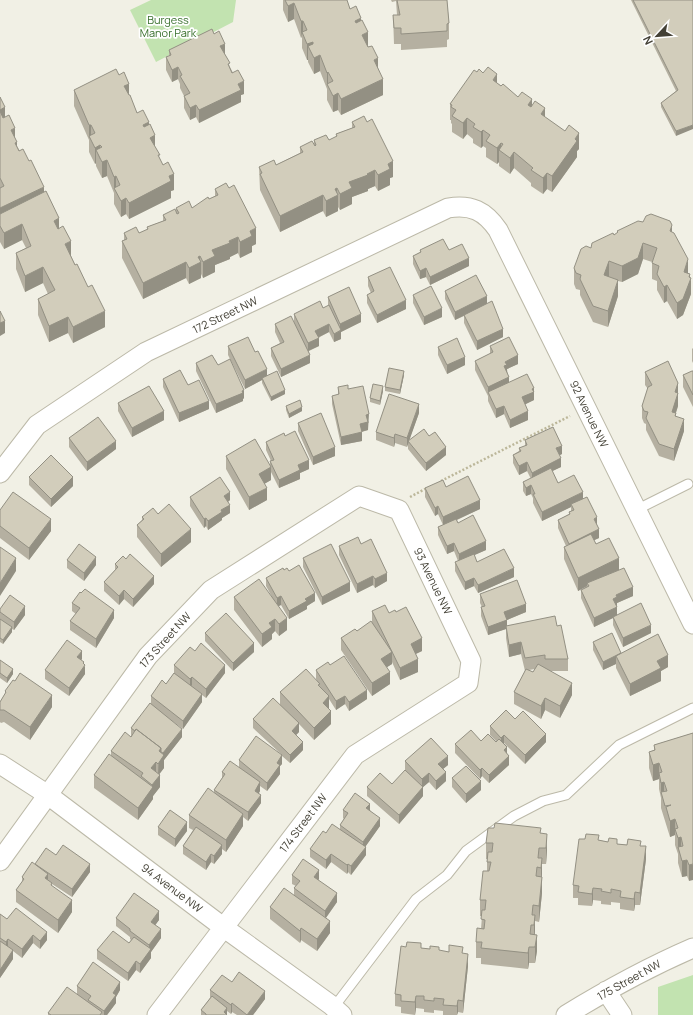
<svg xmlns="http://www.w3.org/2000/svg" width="693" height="1015" viewBox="0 0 693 1015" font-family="Manrope,sans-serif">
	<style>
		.green { fill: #c2e3b0 }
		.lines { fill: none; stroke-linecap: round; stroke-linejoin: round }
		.service-casing { stroke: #bcb9a8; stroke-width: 11 }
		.minor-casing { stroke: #bcb9a8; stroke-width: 21 }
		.path { stroke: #bcb79a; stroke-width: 2.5; stroke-dasharray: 2 2; stroke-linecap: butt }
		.service { stroke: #fff; stroke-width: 9 }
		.minor { stroke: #fff; stroke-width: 19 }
		.wall { fill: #b5b0a1; fill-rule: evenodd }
		.shaded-wall { fill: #939083 }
		.building { fill: #d2cdbb; stroke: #939083 }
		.labels { text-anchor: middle; stroke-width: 3.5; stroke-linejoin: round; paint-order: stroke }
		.park-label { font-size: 11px; fill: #39702d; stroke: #fff }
		.street-label { font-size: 11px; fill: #434035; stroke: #fff }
	</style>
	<rect width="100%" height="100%" fill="#f1f0e5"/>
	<!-- green -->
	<path class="green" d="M151,0H236L233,22L156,62L130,10Z
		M693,975V1015H658V987Z"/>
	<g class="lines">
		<defs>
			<path id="service" d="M636,510L688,484
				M334,1007L416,899L447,875L466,851L514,816L543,801L566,795L619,745L693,708"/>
			<path id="minor" d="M0,473L37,425L146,352L448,208C471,204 485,211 498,230L693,624
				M0,764L48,795L223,927L331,1005L342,1015
				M0,861L148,656L211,590L359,496L399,510L471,661L468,683L355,755L157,1015
				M606,991L622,1015
				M566,1015C607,990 649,967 693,948"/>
		</defs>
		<!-- service casing -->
		<use href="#service" class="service-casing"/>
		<!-- minor casing -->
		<use href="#minor" class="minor-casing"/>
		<!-- path -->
		<path class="path" d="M441,481L570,416
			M410,497L427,488"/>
		<!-- service -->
		<use href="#service" class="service"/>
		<!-- minor -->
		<use href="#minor" class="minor"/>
	</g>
	<!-- wall -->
	<path class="wall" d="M283,0H347L350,9L361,21L368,46L378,68L383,95L341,115L338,110L333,112L327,100V89L320,71L314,74L308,62V60H307L302,48V37L301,38L294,19L288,22L283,10Z
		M391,0H447L449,23V39L447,40V47L401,50V44H394L393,15H397L396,1L392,2Z
		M631,0H693L676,136L661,107V103L676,91Z
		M169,50L225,55L230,67L244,94L241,95V102L199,123L196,117L190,120L184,108V96L180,88V84L178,79L172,82L166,70V57L169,56Z
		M477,72L497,83L518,97L532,105L579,149L577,151V157L552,192L547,189L543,194L531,186V183L514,168L510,174L499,166V162L497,164L486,157V148L483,146L481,148L473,143V139L467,134L463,139L452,132V124L451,123V120H450V104Z
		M74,90L129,95L137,113L149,124L155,147L160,159L174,190L171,191V198L129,219L126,214L121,217L114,204V193L107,176L102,178L96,166V163L95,164L89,152V140L74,106Z
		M0,97L5,117L15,138L17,146L44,193L71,256L105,327L73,343L68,333L49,342L38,315V299L48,294L43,283L25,292L16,269V253L26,248L22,240L4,249L0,242Z
		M352,122L393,177L390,178V185L378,191L375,186L368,189V191L352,197V204L340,210L338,207V211L326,217L323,211L280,232L260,190L259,167L276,165L300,153V147L314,144V140H329L336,137V134L352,128Z
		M215,189L256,244L252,246V252L240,258L238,253L230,257V259L215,265V272L203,278L201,274V278L189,284L186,278L143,299L122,258V241L124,240V233H139L147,230V227L163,221V215L176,212V208H192L215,196Z
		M617,231L672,232L690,278L691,294L683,315L677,319L667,301L664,303L657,290V281L652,279V262L643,259L638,274L622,282L618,281V296L608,327L593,322L580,295V290L576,289L574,284V268L591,248L617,233Z
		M420,250H449L469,266L430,285L426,277L420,279L413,264V256L420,252Z
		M368,277L406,309L377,323L367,303V295L371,293L368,286Z
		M445,291L487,304L503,337L477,350L464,323V316L455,320L445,299Z
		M413,295L442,317L424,325L413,303Z
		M328,297L361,322L341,332V339L334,342L329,332L318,338L319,346L309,351L310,363L281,377L271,356V348L280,343L275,332V324L294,321V314L323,308L328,306Z
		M228,346L267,376L285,394L271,401L262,383V380L245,389L228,355Z
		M490,346L518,364L507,369L509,382L534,388V400L525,404L528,420L510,428L504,414L496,418L488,401V395V396L475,370V361L490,354Z
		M438,347L465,365L447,374L438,355Z
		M693,348V363L692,361V349Z
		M196,363L218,365L244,398L243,399V401L216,413L196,371Z
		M693,371V407L683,387V375Z
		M645,372L678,383V406L676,413V416L684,431L674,461L659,456L646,430V424L644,423L642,418V406L648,389L645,385Z
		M404,375L400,394L385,391V387Z
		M163,379L188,385L209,409L179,422L163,387Z
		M338,387L348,389L369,423H368V430L362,432V441L341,445L332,404V396L338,395Z
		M383,391L380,405L370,402V398Z
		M118,403L164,420L132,437L118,411Z
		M286,406L302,411L289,418L286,410Z
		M419,413L409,440L446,455L426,471L408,449V442L407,447L395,443L394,447L376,440V432Z
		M298,423L335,456L313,465L298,431Z
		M285,436L309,469L300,473V479L279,488L271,472V480L264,484L267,500L249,510L226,469V456L270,466V461H271L266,450V442Z
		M69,438L116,449L87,471L69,447Z
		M525,440L562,454L559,455L561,467L552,471L558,483L583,498L597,525L599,538L594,540L596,544L619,570L633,596L617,603V615L651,633L623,647L613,625V618L594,627L581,598V590L587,586L578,591L564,559V547L566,546L558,528V520L569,514V512L571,511V507L542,521L533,503V498L531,494L526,496L523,491V482L531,479L527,471L519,475L513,463V455L519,451V448L525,446Z
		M29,477L73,486L51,507L29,485Z
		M446,487L480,509L457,520L458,523L486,550L474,555L477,562L514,577L478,593L474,586L465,590L455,571V562L458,561L454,551L447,554L438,535V527L443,525L438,514L435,516L425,497V488Z
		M190,497L230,500L228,502L230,513L222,518V520L208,530L206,526L204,528L190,506Z
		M0,510L51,531L29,560L0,538Z
		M158,514L191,542L161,567L137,537V525L142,520V517Z
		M361,544L387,581L375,588L373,585L357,593L339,555V546Z
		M303,558L350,591L322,605L303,567Z
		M67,560L96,565L84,581L67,568Z
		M115,564L154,584L133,607L124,599L119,605L104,591V582L115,570Z
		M284,570L289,571L315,601L307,606V609L289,619L281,605L278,606L287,630L279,636L275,631L272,634V639L262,647L234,610V597H272L266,586V578Z
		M480,594L526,612L507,620V626H557L568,659V671H550L572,695L560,718L545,710L541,719L514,704V692L525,671L521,654L509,657L506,638V629L488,635L481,616V607H482L480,603ZM535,669L533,672L529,670Z
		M72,603L114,618L96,648L70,630V621L76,614L72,611Z
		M0,609L25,615L14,630L12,629V632L3,644L0,642Z
		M372,611L389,613L422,651L416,654L418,672L400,680L392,662V664L387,667L390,684L372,696L341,650V638L357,631L372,623Z
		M205,633L254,652L233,671L205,641Z
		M593,642L621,653L668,667L661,671V681L630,696L616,668V664L603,670L593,650Z
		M195,651L225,673L206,698L202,695V702L183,729L168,718L182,737L164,760V768L159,774L160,787L153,796V799L138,820L94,788V775L111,756V751L131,736V728L151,704V696L166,684L174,673V665Z
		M82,659L81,660L85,674L69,696L45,679V670Z
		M0,660L13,674L7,683L0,678Z
		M330,665L367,699L349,711L345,704L336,710L329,699V709L331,724L314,740L299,724V732L296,735L303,750L290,763L282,756V764L280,766V774L267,791L260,786V791L259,793L261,803L248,821L243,817V826L226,852L222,849V854L214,864L211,862L206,870L183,854V846L193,830L189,828V815L214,793V790L222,778V772L239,767V760L281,754L253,728V719L287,712L280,705V692L317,681L316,679V670Z
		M5,691L52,707L30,740L4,722L1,723L0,722V702L5,694Z
		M515,719L546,742L525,764L504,743V744L509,765L489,783L482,776L480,779L455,753V744L481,741L496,742V741L490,735V726Z
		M693,733L689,881L687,876L682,877L678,863V854L675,845V835L670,837L661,808V798L659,789V779L653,781L649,768V752L654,750V745Z
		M405,761L448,765L443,769L446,781L436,790L429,782L423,787V796L399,824L367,796V787L392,784L411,776L405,770Z
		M452,778L481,790L466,803L452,787Z
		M343,810H370L380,826L365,847L366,855L351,875L348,872L347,874L331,862L326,869L310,857V849L326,833L340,829V825L344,819L343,818Z
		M158,827L187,831L175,847L158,835Z
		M541,833L547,850L546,864H542V893L539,922L535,921V934L537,951L535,963H529L528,969L481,964V958H476V942L481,929L482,916H480V900L487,871V859H486V843Z
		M599,840L617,844L641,846L646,859L640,905H635L634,911L620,909V903L611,902V905L601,904V901L593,900L592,906L578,905V898H573V885Z
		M56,855L90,872L72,897L52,884V886L72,912L58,933L16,902V890L22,882V877L35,864Z
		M292,875L319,879L318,880L337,902L326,918L330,933L317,951L301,940L300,943L270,919V907L294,895V888L296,886L292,884Z
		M0,914L7,919L47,940L40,949L33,943L22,958L13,951V959L0,978Z
		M116,918L159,920L155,925L161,938L151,952V958L140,973L136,970L128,981L97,959V950L129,943L131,940L130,939V937L116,926Z
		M421,948L463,954L468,966L463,1013L458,1012L457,1015H443V1011L434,1010V1013L424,1012V1009L416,1008L415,1015L401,1013V1007L395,1006V994Z
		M232,982L265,999L253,1015H237L232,1012L231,1014L227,1011V1015H201V1010L210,998V990Z
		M77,986L120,990L116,997V1003L107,1015H48V1013L77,994Z"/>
	<!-- shaded-wall -->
	<path class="shaded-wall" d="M294,3V19L288,22V6Z
		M361,18V34L355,21Z
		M301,21H303V35L302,32L301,38Z
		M368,32V48L362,35Z
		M313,42V54L308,46V60H307V44Z
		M225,44V56L220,46Z
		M320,55V71L314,74V58Z
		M378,58V75L374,60Z
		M178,67V79L172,82V70Z
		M328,72V86L327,84V89V73Z
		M497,74V90L493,80Z
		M383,79V95L341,115V99Z
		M244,81V94L241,95V102L199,123V110L238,84Z
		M129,84V100L124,86Z
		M338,93V110L333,112V96Z
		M532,99V115L528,105Z
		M196,105V117L190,120V108Z
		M5,107V123L0,126V110Z
		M545,108V124L541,114Z
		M467,118V134L463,139V123Z
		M149,122V138L143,125Z
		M89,125H91V140L89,137Z
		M693,125V129L676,136V131Z
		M15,128V143L17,142V158L11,130Z
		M483,130V146L481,148V132Z
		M579,133V149L577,151V157L552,192V176L575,139Z
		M155,135V151L150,138Z
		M501,143V151L499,150V162L497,164V148Z
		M100,145V159L96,150V163L95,164V148Z
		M514,152V168L510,174V158Z
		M107,160V176L102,178V162Z
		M393,161V177L390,178V185L378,191V175L388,164Z
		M375,170V186L368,189V191L352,197V204L340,210V194L349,182Z
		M547,173V189L543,194V178Z
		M174,174V190L171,191V198L129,219V203L169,176Z
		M116,176V191L114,188V193V177Z
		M44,187V203L0,224V208Z
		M337,188V196L338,195V211L326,217V201L335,189Z
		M323,195V211L280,232V216Z
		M126,198V214L121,217V201Z
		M59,218V234L54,221Z
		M22,224V240L4,249V233Z
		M672,225V241L670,231Z
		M256,228V244L252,246V252L240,258V242L250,231Z
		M238,237V253L230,257V259L215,265V272L203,278V262L212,250Z
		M71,241V257L65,244Z
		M643,243V259L638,274L622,282V266Z
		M200,256V263L201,262V278L189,284V268L198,257Z
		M469,258V266L430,285V277Z
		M688,259V275L684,272Z
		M609,261V277L604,275Z
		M186,262V278L143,299V283Z
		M43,267V283L25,292V276Z
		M426,268V277L420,279V271Z
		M690,274V281L691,278V294L683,315L677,319V303Z
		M618,280V296L608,327V311Z
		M667,285V301L664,303V287Z
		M487,296V304L455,320V312Z
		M406,300V309L377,323V315Z
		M442,308V317L424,325V317Z
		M105,311V327L73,343V327Z
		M361,314V322L341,332V339L334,342V334L340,331V324Z
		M68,317V333L49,342V326Z
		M5,321V333L0,336V323Z
		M329,324V332L315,339V331Z
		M503,329V337L477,350V341Z
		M319,338V346L308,351V343Z
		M310,355V363L281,377V369Z
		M518,355V364L507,369V374L504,366L505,362Z
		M465,357V365L447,374V365Z
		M267,369V378H262V380L245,389V380Z
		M404,371V375L400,394V390Z
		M509,377V385L488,392V396V387Z
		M678,383V406L672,424V412L675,392Z
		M383,386V391L380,405V401Z
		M534,388V400L522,406V397Z
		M244,390V398L243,399V401L216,413V404Z
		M285,390V394L271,401V397Z
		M209,401V409L179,422V413Z
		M419,404V413L407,447V438Z
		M504,406V414L496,418V409Z
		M302,407V411L289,418V414Z
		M164,411V420L132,437V428Z
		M528,411V420L510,428V420Z
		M369,414L368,430L360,432V424L366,415Z
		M684,419V431L674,461V449Z
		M362,432V441L341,445V437Z
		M395,434V443L394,447V438Z
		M116,441V449L87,471V462Z
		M562,446V454L556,457V448Z
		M335,447V456L313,465V457Z
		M446,447V455L426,471V463Z
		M561,458V467L532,481V473Z
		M309,460V469L300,473V479L279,488V480L298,465Z
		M527,462V471L519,475V466Z
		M271,467V480L259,487V474Z
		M73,477V486L51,507V499Z
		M531,485V494L526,496V488Z
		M267,488V500L249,510V497Z
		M230,492V500L224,505V496Z
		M583,492V501L571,504V507L542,521V512Z
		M480,500V509L443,526V517Z
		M230,505V513L222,518V520L208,530V521L221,510Z
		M438,506V514L435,516V508Z
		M597,517V526L594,519Z
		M206,518V526L204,528V519Z
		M51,519V531L29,560V548Z
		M191,529V542L161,567V554Z
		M599,529V538L569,552V544Z
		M486,541V550L459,562V554Z
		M454,543V551L447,554V546Z
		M96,557V565L84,581V573Z
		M16,558V571L0,596V583Z
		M619,558V570L587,583V586L578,591V578Z
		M514,568V577L478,593V585Z
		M387,573V581L375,588V579Z
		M154,576V584L133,607V599Z
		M373,576V585L357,593V584Z
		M474,578V586L465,590V582Z
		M350,582V591L322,605V597Z
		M633,587V596L617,603V606L613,608V599L616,595Z
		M124,590V599L119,605V596Z
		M315,593V601L307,606V609L289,619V611L305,599Z
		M281,596V605L277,607V598Z
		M526,604V612L507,620V628L506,626V629L488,635V627L504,612Z
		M25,606V615L14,630V622Z
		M617,607V616L613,617V618L594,627V618Z
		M114,610V618L96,648V639Z
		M287,618V630L279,636V624Z
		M275,619V631L272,634V639L262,647V634L269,623Z
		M651,625V633L623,647V638Z
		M12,627V632L3,644V640Z
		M422,638V651L411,656V644Z
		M521,642V654L509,657V645Z
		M254,643V652L233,671V663Z
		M82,651V659L77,665V657Z
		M392,652V664L381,671V659Z
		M621,653L616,656V664L603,670V662Z
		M668,655V667L661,671V681L630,696V684L657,661Z
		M418,659V672L400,680V668Z
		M84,662V667L85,665V674L69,696V688Z
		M225,665V673L206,698V689Z
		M13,669V674L7,683V678Z
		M390,672V684L372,696V683Z
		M192,677V685L190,688V679Z
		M572,683V695L560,718V706Z
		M367,690V699L349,711V702Z
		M202,694V702L183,729V721Z
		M52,695V707L30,740V727Z
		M329,696V709L323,715V703Z
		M345,696V704L336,710V701Z
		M545,698V710L541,719V706Z
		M331,711V724L314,740V728Z
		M299,723V732L292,739V731Z
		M182,729V737L164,760V768L158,776L159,751L161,748V759L163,757V753Z
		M546,734V742L525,764V755Z
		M504,735V743L501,746V738Z
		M303,742V750L290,763V755Z
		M507,747V756L504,750Z
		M282,755V764L280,766V774L267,791V783L277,763Z
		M448,756V765L438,773V764Z
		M509,756V765L489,783V775Z
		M156,762V774L151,768Z
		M659,763V779L653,781V765Z
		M482,768V776L480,779V770Z
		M446,772V781L436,790V781Z
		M429,773V782L422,788V779Z
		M160,775V787L153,796V799L138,820V808L152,788V785Z
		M481,781V790L466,803V794Z
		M260,782V791L255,799V791Z
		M664,782V798L661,793V783Z
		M423,787V796L399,824V815Z
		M261,795V803L248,821V812Z
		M370,804V812L366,808Z
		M243,814V826L226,852V840Z
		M380,818V826L363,850V842Z
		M675,819V835L670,837V821Z
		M187,822V831L175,847V839Z
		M547,834V850L546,864V848Z
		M681,837V853L678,847V838Z
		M222,845V854L214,864V856Z
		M646,846V859L640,905V893Z
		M366,847V855L351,875V866Z
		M211,854V862L206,870V862Z
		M331,854V862L326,869V860Z
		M542,858V874L541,884V868Z
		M687,860V876L682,877V861Z
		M90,864V872L72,897V889Z
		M348,864V872L347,874V865Z
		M693,864V880L689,881V865Z
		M319,870V879L314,886V877Z
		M48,874V886L45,878Z
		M542,877V893L539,922V906Z
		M593,888V900L592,906V894Z
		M635,892V905L634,911V899Z
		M337,893V902L325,919V911Z
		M72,900V912L58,933V920Z
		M159,911V920L151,931V922Z
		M535,915V931L534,941V925Z
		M330,921V933L317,951V939Z
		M301,928V940L300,943V931Z
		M161,929V938L151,952V958L140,973V964L149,951V945Z
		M47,932V940L40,949V941Z
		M33,935V943L22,958V949Z
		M537,935V951L535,963V947Z
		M8,939V948L6,951V942Z
		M529,947V963L528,969V953Z
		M13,950V959L0,978V970Z
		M468,954V966L463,1013V1001Z
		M136,961V970L128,981V973Z
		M120,982V990L116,997V1003L107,1015H104V1011L113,993Z
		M265,991V999L253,1015H247Z
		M416,996V1008L415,1015V1002Z
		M458,1000V1012L457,1015V1006Z
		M232,1003V1012L231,1014V1005Z
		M227,1008V1015H224V1012Z"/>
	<!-- building -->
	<path class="building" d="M285,0H347L350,9L356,6L361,18L355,21L356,23L362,20L368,32L362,35L368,47L372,46L378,58L374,60L383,79L341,99L338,93L333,96L327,84L333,81L328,72L327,73L320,55L314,58L308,46L313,44V42L307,44L302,32L307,30L303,21H301L294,3L288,6Z
		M397,0H447L449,23L447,24V31L401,34V28H394L393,15H400Z
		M633,0H693V125L676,131L661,103L678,90Z
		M212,29L214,34L219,31L225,44L220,46L230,63L228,64L232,73L238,70L244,81L238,84L241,90L199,110L196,105L190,108L184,96L190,93L180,76L182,75L178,67L172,70L166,57L171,55L169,50Z
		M488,67L497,74L493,80L501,86L503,84L518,97L522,92L532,99L528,105L531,107L535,101L545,108L541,114L565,131L569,125L579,133L575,139L577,141L552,176L547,173L543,178L531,170L533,168L514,152L510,158L499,150L503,144L501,143L497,148L486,141L490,135L483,130L481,132L473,127L475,124L467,118L463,123L452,116L456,110L451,107L452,105L450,104L474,70L477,72L479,69L483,73Z
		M116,69L119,75L124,72L129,84L124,86L129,95H130L137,113L143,110L149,122L143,125L144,127L150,124L155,135L150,138L160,155H158L163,165L168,162L174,174L169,176L171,181L129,203L126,198L121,201L114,188L120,185L116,176L114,177L107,160L102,162L96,150L102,147L100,145L95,148L89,136L95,133L91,125H89L74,90Z
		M0,97L5,107L0,110Z
		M0,111L3,118L9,115L15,128L11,130L17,142L15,143L19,151L23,149L29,161L31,160L44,187L0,208V188L4,186L0,178Z
		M364,116L367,122L372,119L393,161L388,164L390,169L378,175L375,170L367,174L368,175L349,182L352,188L340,194L337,188L335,189L338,195L326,201L323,195L280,216L260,174L262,173L259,167L274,160L276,165L303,152L300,147L312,141L315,146L316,145L314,140L326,135L329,140L337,136L336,134L355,127L352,122Z
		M226,183L229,188L234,185L256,228L250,231L252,236L240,242L238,237L229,241L230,243L212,250L215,256L203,262L200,256L198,257L201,262L189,268L186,262L143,283L122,241L127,239L124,233L136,227L139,233L148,229L147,227L166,220L163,215L175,209L177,214L179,213L176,208L189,201L192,208L208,197L209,199L218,195L215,189Z
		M46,191L59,218L54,221L58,229L63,226L71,241L65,244L75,265L77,264L88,287L92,285L105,311L73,327L68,317L49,326L38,299L55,290L43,267L25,276L16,253L31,246L22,224L4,233L0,226V214Z
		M651,214L670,221L672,225L670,231L674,233L688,259L684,272L690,274L689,277L691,278L683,299L677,303L667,285L664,287L657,274L659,266L652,263L657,248L643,243L638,258L622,266L609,261L604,275L618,280L608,311L593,306L580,279L581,275L576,273L574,268L581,249L586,246L591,248L592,243L613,233L614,235L618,232L617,231L638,221L643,222L646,216Z
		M443,239L449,250L462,244L469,258L430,277L426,268L420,271L413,256L421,252L420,250Z
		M390,267L406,300L377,315L367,295L374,291L368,277Z
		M476,275L487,296L455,312L445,291Z
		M431,286L442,308L424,317L413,295Z
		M349,287L361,314L340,324L328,297Z
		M320,301L323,308L329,305L341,330L334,334L329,324L315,331L319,338L308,343L294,314Z
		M492,301L503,329L477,341L464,315Z
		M0,311L5,321L0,323Z
		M291,316L310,355L281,369L271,348L284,342L275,324Z
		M248,337L255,352L258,351L267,369L245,380L228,346Z
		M509,337L518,355L505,362L507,365L504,366L509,377L488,387L475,361L493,352L490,346Z
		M457,338L465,357L447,365L438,347Z
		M212,355L218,365L230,359L244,390L242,391L243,393L216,404L196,363Z
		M668,361L678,383L675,392L678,393L672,412L676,413L675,416L684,419L674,449L659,444L646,418L648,412L644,411L642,406L648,387L652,385L645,372Z
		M389,368L404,371L400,390L385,387Z
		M180,370L188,385L199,380L209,401L179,413L163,379Z
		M277,371L285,390L271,397L262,378Z
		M692,371H693V395L683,375Z
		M527,374L534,388L532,389L534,392L522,397L528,411L510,420L504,406L496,409L488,392Z
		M373,384L383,386L380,401L370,398Z
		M348,385V389L363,386L369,414L366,415L368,422L360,424L362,432L341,437L332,396L339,394L338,387Z
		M149,386L164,411L132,428L118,403Z
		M389,394L419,404L407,438L395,434L394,438L376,432Z
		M300,400L302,407L289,414L286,406Z
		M321,413L335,447L313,457L298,423Z
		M98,417L116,441L87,462L69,438Z
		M553,427L562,446L556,448L561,458L532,473L527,462L519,466L513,455L521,451L519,448L527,445L525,440Z
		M424,429L429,436L435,432L446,447L426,463L408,441Z
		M295,431L309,460L298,465L300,470L279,480L270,461L274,460L266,442L284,433L285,436Z
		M255,439L271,467L259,474L267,488L249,497L226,456Z
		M51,455L73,477L51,499L29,477Z
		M551,468L558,483L574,475L583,492L542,512L533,494H535L531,485L526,488L523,482Z
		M468,476L480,500L443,517L438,506L435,508L425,488L443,480L446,487Z
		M220,477L230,492L224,496L230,505L221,510L222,512L208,521L206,518L204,519L190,497Z
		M13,492L51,519L29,548L0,526V510Z
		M587,497L597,517L594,519L599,529L569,544L558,520L570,514L569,512L574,510L571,504Z
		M169,504L191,529L161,554L137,525L144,519L142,517L153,508L158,514Z
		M473,515L486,541L459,554L454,543L447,546L438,527L456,519L458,523Z
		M591,534L596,544L609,538L619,558L578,578L564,547Z
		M358,537L361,544L371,539L387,573L375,579L373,576L357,584L339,546Z
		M79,544L96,557L84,573L67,560Z
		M331,544L350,582L322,597L303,558Z
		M0,547L16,558L0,583Z
		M504,549L514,568L478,585L474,578L465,582L455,562L474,554L477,562Z
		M130,554L154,576L133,599L124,590L119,596L104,582L118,567L115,564L123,556L126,559Z
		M299,565L315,593L305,599L307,601L289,611L281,596L277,598L266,578L283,568L284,570L287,568L289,571Z
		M624,568L633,587L616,595L617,597L613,599L617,607L594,618L581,590L589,586L587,583Z
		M259,579L287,618L279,624L275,619L269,623L272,627L262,634L234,597Z
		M517,580L526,604L504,612L507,620L488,627L481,607L485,606L480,594Z
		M85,589L114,610L96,639L70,621L80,608L72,603L80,592L81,593Z
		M10,595L25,606L14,622L0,612V609Z
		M641,603L651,625L623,638L613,617Z
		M385,605L389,613L395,610L396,612L406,607L422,638L411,644L418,659L400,668L372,611Z
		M226,613L254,643L233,663L205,633Z
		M555,616L557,626L561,625L568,659H545V655L525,658L521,642L509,645L506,626Z
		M0,619L12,627L3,640L0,638Z
		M371,621L392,652L381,659L390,672L372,683L341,638L355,629L357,631Z
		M612,633L621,653L603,662L593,642Z
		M658,634L668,655L657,661L661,668L630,684L616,656Z
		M67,640L82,651L77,657L84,662L83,663L85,665L69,688L45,670Z
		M201,643L225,665L206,689L192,677L190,679L174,665L190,647L195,651Z
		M344,656L367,690L349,702L345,696L336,701L316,670L328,662L330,665Z
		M0,660L13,669L7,678L0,673Z
		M538,664L572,683L560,706L545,698L541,706L514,692L526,669L533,672Z
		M306,669L320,684L318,685L329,696L323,703L331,711L314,728L280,692Z
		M20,673L52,695L30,727L4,710H0V702L6,692L5,691L13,680L15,681Z
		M174,673L202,694L183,721L151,696L162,680L166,684Z
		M273,698L299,723L292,731L303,742L290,755L253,719Z
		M150,703L182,729L163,753L161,752V748L136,729L135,731L131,728Z
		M506,710L515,719L523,711L546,734L525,755L504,735L501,738L490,726Z
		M136,729L161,748L159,751L164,755L158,764L156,762L151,768L160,775L152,785L141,776L143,773L111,751L125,732L131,737Z
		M471,730L481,741L488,734L496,742L499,739L507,747L504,750L509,756L489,775L482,768L480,770L455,744Z
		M693,733V864L689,865L687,860L682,861L678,847L683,846L681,837L678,838L675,829L678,828L675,819L670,821L666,807L671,805L665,806L661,792L667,791L664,782L661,783L659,773L662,772L659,763L653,765L649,752L655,750L654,745Z
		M256,736L282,755L277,763L280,765L267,783L239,760Z
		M431,738L448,756L438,764L446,772L436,781L429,773L422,779L405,761Z
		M109,754L153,787L138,808L94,775Z
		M230,761L260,782L255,791L261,795L248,812L214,790L225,774L222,772Z
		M466,766L481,781L466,794L452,778Z
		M405,770L423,787L399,815L367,787L380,773L392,784Z
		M208,788L243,814L226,840L189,815Z
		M355,793L370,804L366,808L380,818L363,842L340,825L348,813L343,810Z
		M170,810L187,822L175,839L158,827Z
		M495,823L541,828L540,833L547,834L546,848H539L538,858H542L541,868L537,867L536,876L542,877L539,906L533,905L532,915H535L534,925H531L530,934L537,935L535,947H529L528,953L481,948L482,942H476L477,928L484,929L485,920L481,919L482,910H485L486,900H480L483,871H489L491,862H487L488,852H492L493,843H486L488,828H494Z
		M332,824L366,847L351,866L348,864L347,865L331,854L326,860L310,849L323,831L326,833Z
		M196,827L222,845L214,856L211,854L206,862L183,846Z
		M586,834L599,835L598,840L608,842L609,838L617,839V844L627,845L628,839L641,841L640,846H646L640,893L635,892L634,899L620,897L621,891L611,889V893L601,891L602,889L593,888L592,894L578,892L579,886L573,885L579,839H585Z
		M63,845L90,864L72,889L35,864L46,848L56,855Z
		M303,859L319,870L314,877L337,893L325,911L294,888L300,881L292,875Z
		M32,862L48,874L45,878L52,883L51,885L72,900L58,920L16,890L24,879L22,877Z
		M284,888L330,921L317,939L301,928L300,931L270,907Z
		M134,893L159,911L151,922L161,929L149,945L130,931V929L116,918Z
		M16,908L47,932L40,941L33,935L22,949L8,939L6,942L0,938V914L7,919Z
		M113,931L129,943L134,937L151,949L140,964L136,961L128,973L97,950Z
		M0,941L13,950L0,970Z
		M407,942L421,943V948L430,949V946L439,947V950L449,952V945L463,947L462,953L468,954L463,1001L458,1000L457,1006L443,1005L444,999L434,998V1001L424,1000V996H416L415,1002L401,1001V995L395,994L401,946L406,947Z
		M93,962L120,982L113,993L116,995L104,1011L88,1000L91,996L77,986Z
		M239,972L265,991L247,1015L232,1003L231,1005L210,990L222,975L232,982Z
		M67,987L102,1012L100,1015H51L48,1013Z
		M212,996L227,1008L224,1012L227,1015H206V1014L201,1010Z"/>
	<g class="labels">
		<!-- park labels -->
		<g class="park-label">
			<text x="168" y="24">Burgess<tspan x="168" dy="13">Manor Park</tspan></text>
		</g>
		<!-- street labels -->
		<g class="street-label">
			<text transform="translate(225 315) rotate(-26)" y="4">172 Street NW</text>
			<text transform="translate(589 414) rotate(64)" y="4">92 Avenue NW</text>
			<text transform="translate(433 581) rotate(64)" y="4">93 Avenue NW</text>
			<text transform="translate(165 640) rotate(-48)" y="4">173 Street NW</text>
			<text transform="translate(303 823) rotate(-53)" y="4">174 Street NW</text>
			<text transform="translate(172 888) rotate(37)" y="4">94 Avenue NW</text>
			<text transform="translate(629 980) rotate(-29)" y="4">175 Street NW</text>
		</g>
	</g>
	<!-- north arrow -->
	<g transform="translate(657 36) rotate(244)" stroke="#ffffff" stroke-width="3" paint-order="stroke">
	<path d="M0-3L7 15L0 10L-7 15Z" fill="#434035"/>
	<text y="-6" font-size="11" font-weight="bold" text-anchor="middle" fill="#434035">N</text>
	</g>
</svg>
